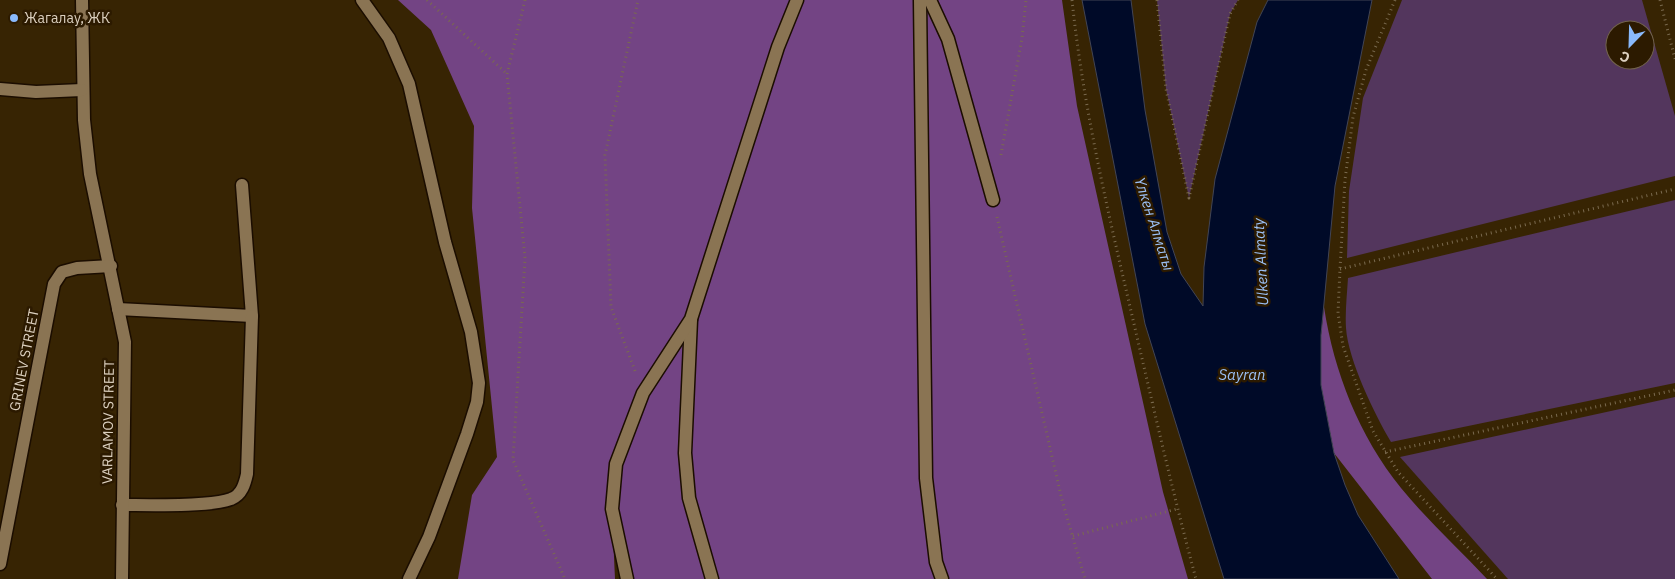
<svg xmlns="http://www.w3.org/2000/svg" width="1675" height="579" viewBox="0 0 1675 579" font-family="'IBM Plex Sans',sans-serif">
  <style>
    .green { fill: #53365d; fill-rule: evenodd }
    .forest { fill: #734484 }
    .water { fill: #000a28; stroke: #424555 }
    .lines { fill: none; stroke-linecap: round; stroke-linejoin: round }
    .lane-casing { stroke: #1b0d00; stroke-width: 15 }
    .street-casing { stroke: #1b0d00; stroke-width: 15 }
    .path { stroke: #7a6a4f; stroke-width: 3; stroke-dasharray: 1 4; stroke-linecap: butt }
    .lane { stroke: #8a7453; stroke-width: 12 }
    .street { stroke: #8a7453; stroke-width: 12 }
    .poi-dot { fill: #8abafc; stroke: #2c1a00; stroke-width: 2 }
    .labels { text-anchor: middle; stroke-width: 5; stroke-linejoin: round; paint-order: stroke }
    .poi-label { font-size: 14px; fill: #dcd0bf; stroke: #2c1a00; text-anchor: start }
    .street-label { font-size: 14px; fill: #dcd0bf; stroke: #2c1a00 }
    .water-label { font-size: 15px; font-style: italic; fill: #9bc0f5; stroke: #2c1a00 }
  </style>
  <rect width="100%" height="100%" fill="#372403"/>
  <!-- green -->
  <g class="green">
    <path d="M1157 0H1238L1230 14 1189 198 1166 89Z"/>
    <path d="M1402 0H1642L1675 116V176L1347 258 1349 191 1363 98ZM1615 30H1645V60H1615Z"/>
    <path d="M1675 200V383L1391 442C1375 415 1348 360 1346 328 1345 312 1347 294 1348 278Z"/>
    <path d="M1675 397V579H1508L1400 457Z"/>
  </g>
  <!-- forest -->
  <g class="forest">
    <path d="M398 0H1062L1077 106 1163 492 1188 579H629L612 513 615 579H458L472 495 497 457 472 208 474 126 431 30Z"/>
    <path d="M1324 307C1334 372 1359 436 1401 488 1427 520 1459 549 1487 579H1432L1334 453 1321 386V335Z"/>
  </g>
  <!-- water -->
  <path class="water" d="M1082 0H1131L1145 110 1167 232 1181 274 1203 306 1204 267 1215 179 1257 22 1268 0H1372L1335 186 1321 335V385L1334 453 1345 485 1358 515 1399 579H1224L1145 324Z"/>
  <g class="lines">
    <defs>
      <g id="lane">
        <path d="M362 0 389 38 409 84 445 242 471 332 479 383 477 402 467 434 429 537 409 579"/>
        <path d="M920 0 926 478 936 562 942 579"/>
        <path d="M930 0 948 39 993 200"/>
        <path d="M118 309 252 316 242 185"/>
        <path d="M691 320 685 453 689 498 712 579"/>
        <path d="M122 505C147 505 211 507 231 499 242 495 245 483 247 474L252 316"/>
        <path d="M627 579 612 509 616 464 643 393 691 319 778 47 797 0"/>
      </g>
      <g id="street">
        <path d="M82 0 84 120 90 174 125 342 122 579"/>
        <path d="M0 89 36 92 82 90"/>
        <path d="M0 564 54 284 62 272 77 268 111 266"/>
      </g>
    </defs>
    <!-- lane casing -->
    <use href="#lane" class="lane-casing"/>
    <!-- street casing -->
    <use href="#street" class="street-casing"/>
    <!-- path -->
    <g class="path">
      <path d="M427 0 507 74"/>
      <path d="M525 0 507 74 525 258 513 460 565 579"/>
      <path d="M1072 0C1083 105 1107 208 1131 311 1152 401 1172 490 1196 579"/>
      <path d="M1157 0 1166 89 1189 198 1230 14 1238 0"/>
      <path d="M1395 0 1366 70 1353 117 1345 180 1340 269 1338 313 1343 346 1373 431 1398 472 1497 579"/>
      <path d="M1660 0 1675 59"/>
      <path d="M1001 155 1022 38 1026 0"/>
      <path d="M997 217 1062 500 1085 579"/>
      <path d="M1340 269 1675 189"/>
      <path d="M635 371 611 307 605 155 638 0"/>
      <path d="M1385 452 1675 390"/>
      <path d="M1073 536 1177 509"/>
    </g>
    <!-- lane -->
    <use href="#lane" class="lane"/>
    <!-- street -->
    <use href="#street" class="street"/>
  </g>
  <!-- markers -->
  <circle class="poi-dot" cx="14" cy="18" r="5"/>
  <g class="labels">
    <!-- poi labels -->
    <g class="poi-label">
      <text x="24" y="23">Жагалау, ЖК</text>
    </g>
    <!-- street labels -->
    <g class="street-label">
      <text transform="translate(24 360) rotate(-79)" y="5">GRINEV STREET</text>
      <text transform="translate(108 422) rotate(-89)" y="5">VARLAMOV STREET</text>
    </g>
    <!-- water labels -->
    <g class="water-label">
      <text transform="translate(1154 224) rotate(72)" y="5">Үлкен Алматы</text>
      <text transform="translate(1261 262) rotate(-93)" y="5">Ulken Almaty</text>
      <text x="1242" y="380">Sayran</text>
    </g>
  </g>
  <!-- north arrow -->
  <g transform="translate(1630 45) rotate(203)"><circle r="24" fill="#2c1a00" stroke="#72634c"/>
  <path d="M0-4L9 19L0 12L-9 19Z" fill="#8abafc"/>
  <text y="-8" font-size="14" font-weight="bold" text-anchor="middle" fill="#dcd0bf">С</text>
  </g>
</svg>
